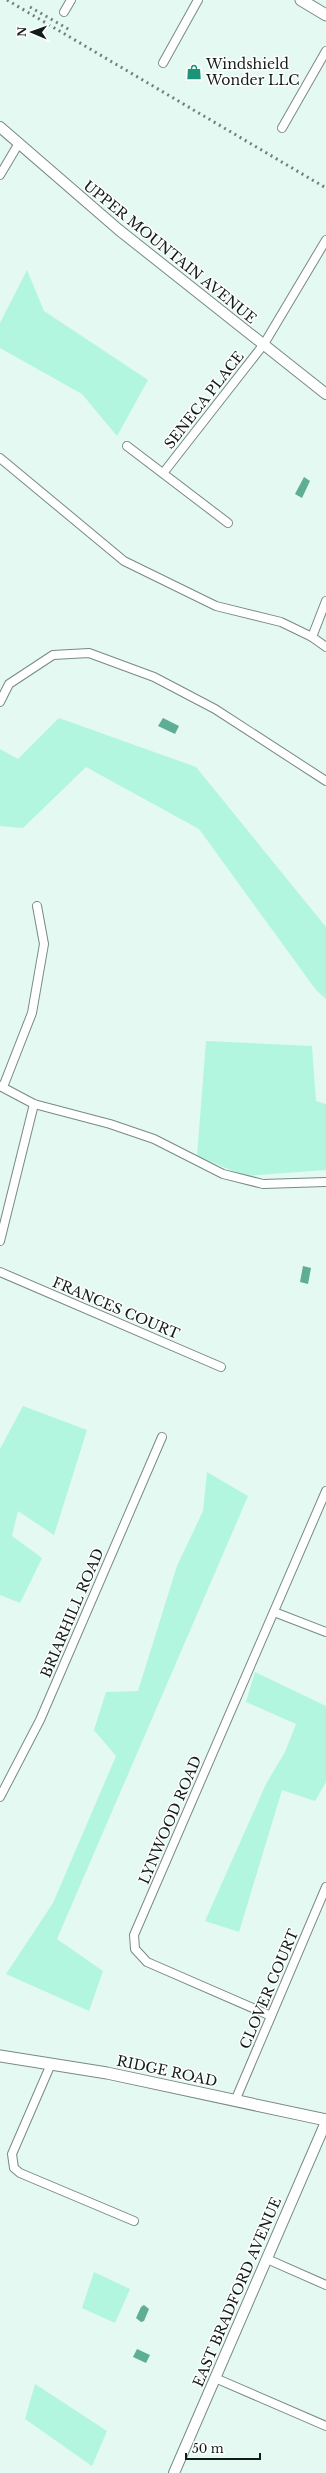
<svg xmlns="http://www.w3.org/2000/svg" width="326" height="2473" viewBox="0 0 326 2473" font-family="'Libre Baskerville',serif">
  <style>
    .green { fill: #b2f6e0 }
    .water { fill: #5ead95 }
    .lines { fill: none; stroke-linecap: round; stroke-linejoin: round }
    .minor-casing { stroke: #778a83; stroke-width: 10 }
    .tertiary-casing { stroke: #778a83; stroke-width: 12 }
    .secondary-casing { stroke: #778a83; stroke-width: 13 }
    .minor { stroke: #fff; stroke-width: 8 }
    .tertiary { stroke: #fff; stroke-width: 10 }
    .secondary { stroke: #fff; stroke-width: 11 }
    .rail { stroke: #72807a; stroke-width: 3; stroke-dasharray: 2 4; stroke-linecap: butt }
    .labels { text-anchor: middle; stroke-width: 3; stroke-linejoin: round; paint-order: stroke }
    .poi-label { font-size: 14px; fill: #141c19; stroke: #fff; text-anchor: start }
    .street-label { font-size: 14px; fill: #141c19; stroke: #fff }
  </style>
  <rect width="100%" height="100%" fill="#e4f9f1"/>
  <!-- green -->
  <g class="green">
    <path d="M27 270 44 311 148 380 117 436 82 394 0 348V323Z"/>
    <path d="M59 718 196 767 326 927V999L316 990 199 829 86 767 23 828 0 826V749L18 759Z"/>
    <path d="M206 1041 312 1046 316 1101 326 1104V1170L245 1176 197 1156Z"/>
    <path d="M23 1406 87 1430 54 1535 18 1511 12 1536 42 1558 20 1603 0 1595V1449Z"/>
    <path d="M207 1472 248 1496 57 1939 103 1971 89 2011 6 1974 53 1903 116 1756 94 1730 106 1692 138 1691 177 1566 203 1511Z"/>
    <path d="M255 1672 326 1706V1782L315 1801 282 1790 239 1932 205 1921 266 1784 285 1752 296 1724 246 1702Z"/>
    <path d="M94 2272 130 2289 115 2323 82 2308Z"/>
    <path d="M35 2384 107 2431 92 2466 25 2419Z"/>
  </g>
  <!-- water -->
  <g class="water">
    <path d="M304 477 310 481 302 498 295 494Z"/>
    <path d="M163 718 179 726 175 734 158 726Z"/>
    <path d="M303 1266 311 1268 308 1284 300 1282Z"/>
    <path d="M144 2305 149 2309 144 2321 141 2322 136 2318 141 2307Z"/>
    <path d="M137 2349 150 2355 146 2363 133 2357Z"/>
  </g>
  <g class="lines">
    <defs>
      <g id="minor">
        <path d="M64 12 71 0"/>
        <path d="M163 63 198 0"/>
        <path d="M282 128 326 51"/>
        <path d="M0 175 19 143"/>
        <path d="M127 446 228 523"/>
        <path d="M0 458 124 561 216 606 281 622 312 637 326 647"/>
        <path d="M164 472 264 344 326 240"/>
        <path d="M312 637 326 601"/>
        <path d="M0 702 9 684 53 655 89 653 154 677 215 709 326 781"/>
        <path d="M0 1086 34 1104 110 1124 154 1139 223 1174 263 1184 326 1182"/>
        <path d="M3 1087 32 1013 44 944 37 906"/>
        <path d="M0 1241 34 1104"/>
        <path d="M0 1272 221 1367"/>
        <path d="M274 1612 326 1632"/>
        <path d="M0 1797 40 1720 162 1437"/>
        <path d="M271 2016 147 1962 135 1949 134 1935 326 1491"/>
        <path d="M51 2064 12 2154 14 2168 20 2173 134 2221"/>
        <path d="M235 2101 326 1887"/>
        <path d="M267 2259 326 2285"/>
        <path d="M215 2378 326 2426"/>
      </g>
      <g id="tertiary">
        <path d="M0 127 119 230 326 394"/>
        <path d="M174 2473 326 2122"/>
      </g>
      <g id="secondary">
        <path d="M301 0 326 15"/>
        <path d="M0 2056 107 2073 326 2120"/>
      </g>
    </defs>
    <!-- minor casing -->
    <use href="#minor" class="minor-casing"/>
    <!-- tertiary casing -->
    <use href="#tertiary" class="tertiary-casing"/>
    <!-- secondary casing -->
    <use href="#secondary" class="secondary-casing"/>
    <!-- minor -->
    <use href="#minor" class="minor"/>
    <!-- tertiary -->
    <use href="#tertiary" class="tertiary"/>
    <!-- secondary -->
    <use href="#secondary" class="secondary"/>
    <!-- rail -->
    <g class="rail">
      <path d="M7 0 326 188"/>
      <path d="M30 7 70 30"/>
    </g>
  </g>
  <!-- icons -->
  <defs>
    <symbol id="shop-bare" viewBox="-9 -9 18 18"><path d="M-5-2.5h2.3a2.7 3.5 0 0 1 5.4 0H5L5.5 6h-11ZM-1.5-2.5h3a1.5 2.3 0 0 0-3 0Z" fill="#1c9276" stroke="#fff" stroke-width="2.5" paint-order="stroke"/></symbol>
  </defs>
  <g fill-rule="evenodd">
    <use href="#shop-bare" x="183" y="61" width="22" height="22"/>
  </g>
  <g class="labels">
    <!-- poi labels -->
    <g class="poi-label">
      <text x="206" y="69">Windshield<tspan x="206" dy="16">Wonder LLC</tspan></text>
    </g>
    <!-- street labels -->
    <g class="street-label">
      <text transform="translate(170 252) rotate(39)" y="5">UPPER MOUNTAIN AVENUE</text>
      <text transform="translate(204 400) rotate(-52)" y="5">SENECA PLACE</text>
      <text transform="translate(116 1308) rotate(23)" y="5">FRANCES COURT</text>
      <text transform="translate(72 1613) rotate(-67)" y="5">BRIARHILL ROAD</text>
      <text transform="translate(170 1820) rotate(-67)" y="5">LYNWOOD ROAD</text>
      <text transform="translate(269 1989) rotate(-67)" y="5">CLOVER COURT</text>
      <text transform="translate(167 2071) rotate(12)" y="5">RIDGE ROAD</text>
      <text transform="translate(237 2292) rotate(-67)" y="5">EAST BRADFORD AVENUE</text>
    </g>
  </g>
  <!-- north arrow -->
  <g transform="translate(32 32) rotate(272)" stroke="#ffffff" stroke-width="3" paint-order="stroke">
  <path d="M0-3L7 15L0 10L-7 15Z" fill="#141c19"/>
  <text y="-6" font-size="11" font-weight="bold" text-anchor="middle" fill="#141c19">N</text>
  </g>
  <!-- scale -->
  <path d="M186 2453v6h74v-6" fill="none" stroke="#141c19" stroke-width="2"/>
  <text x="192" y="2453" font-size="12" fill="#141c19" stroke="#ffffff" stroke-width="3" paint-order="stroke">50 m</text>
</svg>
